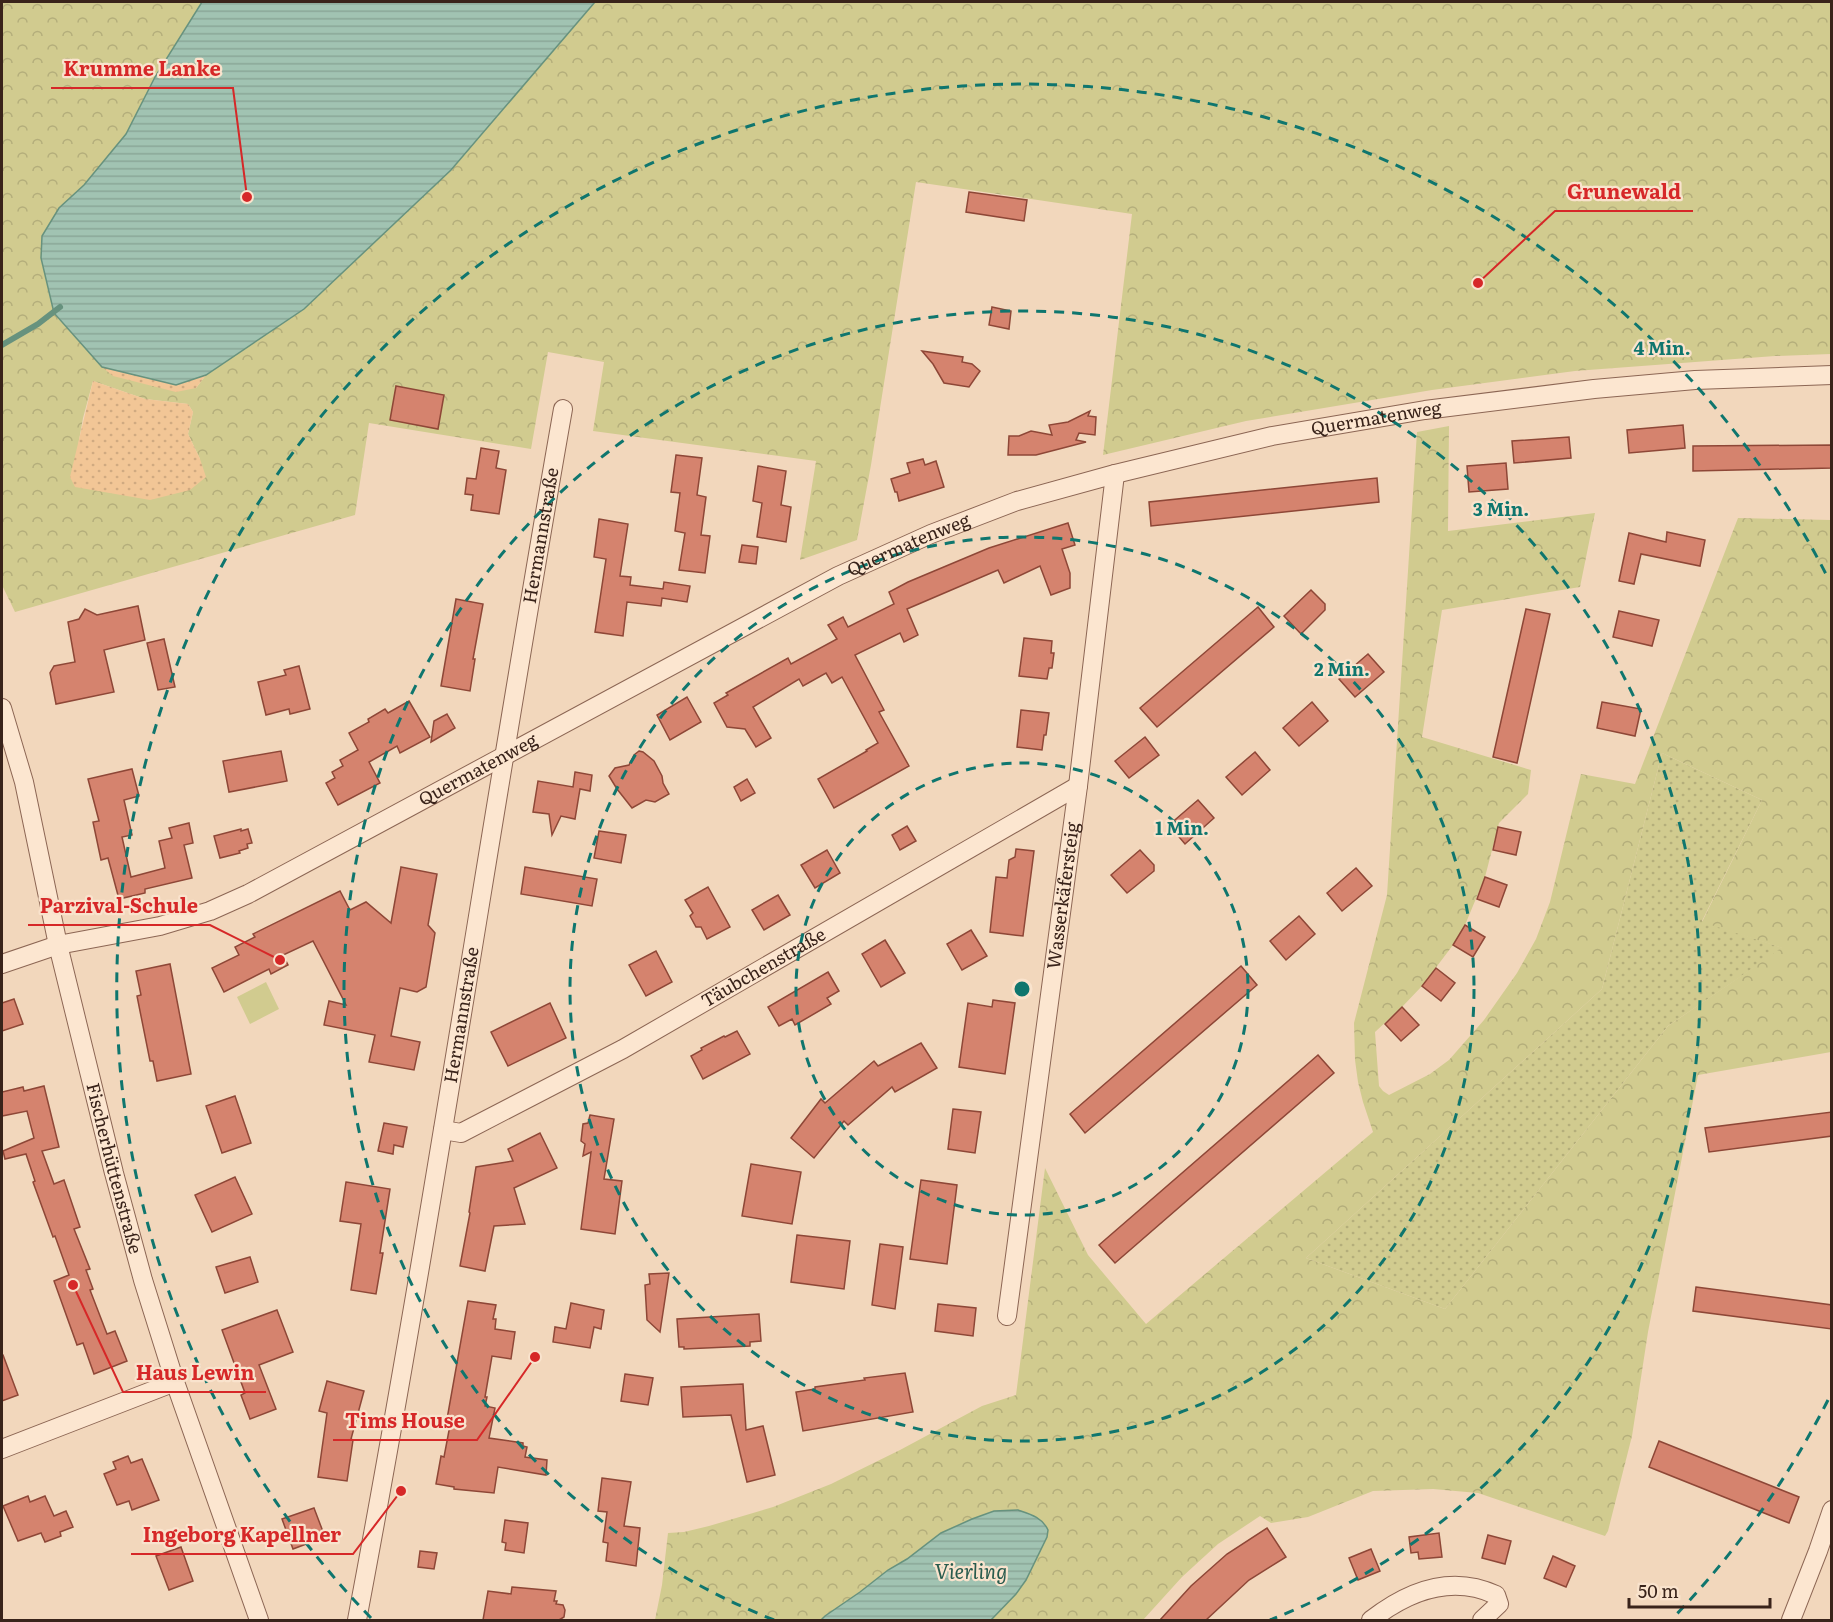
<svg xmlns="http://www.w3.org/2000/svg" width="1833" height="1622" viewBox="0 0 1833 1622" font-family="Literata,serif">
  <style>
    .grass { fill: url(#grass-dots) }
    .forest { fill: url(#forest-crowns); fill-rule: evenodd }
    .sand { fill: url(#sand-dots) }
    .garden { fill: #d1cb8f }
    .water { fill: url(#water-rules); stroke: #67927e; stroke-width: 1.5 }
    .lines { fill: none; stroke-linecap: round; stroke-linejoin: round }
    .stream { stroke: #67927e; stroke-width: 6 }
    .building { fill: #d5836e; stroke: #8e4737; stroke-width: 1.5 }
    .minor-casing { stroke: #8c6654; stroke-width: 20 }
    .minor { stroke: #fce6d0; stroke-width: 18 }
    .ring { fill: none; stroke: #0f766e; stroke-width: 3; stroke-dasharray: 10 8 }
    .labels { text-anchor: middle; stroke-width: 4.5; stroke-linejoin: round; paint-order: stroke }
    .street-label { font-size: 18px; fill: #39231a; stroke: #f9e3cd }
    .water-label { font-size: 20px; font-style: italic; fill: #285b4d; stroke: #f9e3cd }
    .centre { fill: #0f766e; stroke: #f9e3cd; stroke-width: 3 }
    .ring-label { font-size: 18px; text-anchor: middle; font-weight: bold; fill: #0f766e; stroke: #f9e3cd; stroke-width: 4.5; stroke-linejoin: round; paint-order: stroke }
    .leader { fill: none; stroke: #d62828; stroke-width: 2 }
    .callout-dot { fill: #d62828; stroke: #f9e3cd; stroke-width: 2 }
    .callout-label { font-size: 20px; text-anchor: middle; font-weight: bold; fill: #d62828; stroke: #f9e3cd; stroke-width: 4.5; stroke-linejoin: round; paint-order: stroke }
  </style>
  <defs>
    <pattern id="grass-dots" width="8" height="8" patternUnits="userSpaceOnUse" patternTransform="scale(1.5)"><rect width="8" height="8" fill="#d1cb8f"/><path d="M2 2h.1M6 6h.1" fill="none" stroke="#b4ae7b" stroke-width="1.8" stroke-linecap="round"/></pattern>
    <pattern id="forest-crowns" width="20" height="18" patternUnits="userSpaceOnUse" patternTransform="scale(1.5)"><rect width="20" height="18" fill="#d1cb8f"/><path d="M2 6a3 3 0 1 1 6 0M12 15a3 3 0 1 1 6 0" fill="none" stroke="#b4ae7b"/></pattern>
    <pattern id="sand-dots" width="8" height="8" patternUnits="userSpaceOnUse" patternTransform="scale(1.5)"><rect width="8" height="8" fill="#f2c696"/><path d="M2 2h.1M6 6h.1" fill="none" stroke="#d0aa81" stroke-width="1.8" stroke-linecap="round"/></pattern>
    <pattern id="water-rules" width="6" height="5" patternUnits="userSpaceOnUse" patternTransform="scale(1.5)"><rect width="6" height="5" fill="#a1c3b2"/><path d="M0 2.5h6" fill="none" stroke="#8ba798"/></pattern>
  </defs>
  <rect width="100%" height="100%" fill="#f2d7bc"/>
  <!-- grass -->
  <path class="grass" d="M1662 753 1762 800 1702 921 1783 948 1668 1026 1445 1309 1306 1258 1602 989Z"/>
  <!-- forest -->
  <g class="forest">
    <path d="M2 2H202L155 77 126 134 84 185 59 208 42 236 41 258 54 313 102 367 196 388 206 375 304 309 451 170 595 2H1831V354L1775 356 1575 371 1432 390 1246 421 1103 455 1132 214 916 182 871 465 857 540 800 560 816 461 593 431 604 362 548 352 531 449 369 423 355 515 15 612 2 585ZM93 381 145 399 188 404 193 412 188 434 200 459 78 446 83 418Z"/>
    <path d="M1449 426 1448 531 1595 513 1580 587 1442 610 1422 737 1531 770 1528 794 1499 823 1485 877 1465 925 1453 945 1422 986 1402 1007 1375 1032 1379 1086 1383 1091 1389 1095 1430 1074 1449 1060 1484 1020 1517 973 1536 939 1550 902 1581 774 1635 784 1738 518 1831 520V1052L1698 1075 1648 1332 1632 1436 1608 1531 1605 1536 1478 1493 1433 1489 1373 1491 1308 1517 1271 1523 1260 1516 1218 1544 1182 1577 1143 1620H991L1016 1594 1026 1580 1047 1537 1018 1510 994 1511 972 1519 941 1533 907 1559 888 1570 860 1592 825 1616 821 1620H655L662 1585 668 1533 684 1532 709 1526 773 1507 831 1484 900 1450 982 1406 1016 1395 1045 1168 1088 1255 1146 1324 1373 1132 1363 1102 1358 1082 1355 1060 1354 1023 1387 895 1417 432ZM1662 753 1762 800 1702 922 1782 948 1668 1026 1445 1309 1306 1258 1602 989Z"/>
  </g>
  <!-- sand -->
  <g class="sand">
    <path d="M102 367 176 385 206 375 196 388 176 392 113 376Z"/>
    <path d="M93 381 145 399 188 404 193 412 188 434 200 459 206 477 190 490 150 500 75 487 70 477Z"/>
  </g>
  <!-- garden -->
  <path class="garden" d="M266 982 279 1009 250 1024 237 997Z"/>
  <!-- water -->
  <g class="water">
    <path d="M202 2H595L451 170 304 309 206 375 176 385 102 367 54 313 41 258 42 236 59 208 84 185 126 134 155 77Z"/>
    <path d="M1018 1510C1030 1514 1042 1517 1048 1530L1047 1537 1026 1580 1016 1594 991 1620H821L825 1616 860 1592 888 1570 907 1559 941 1533 972 1519 994 1511Z"/>
  </g>
  <g class="lines">
    <!-- stream -->
    <path class="stream" d="M2 345 38 324 60 307"/>
  </g>
  <!-- building -->
  <g class="building">
    <path d="M969 192 1027 200 1024 221 966 212Z"/>
    <path d="M992 307 1011 311 1009 329 989 325Z"/>
    <path d="M922 351 963 357 962 362 972 364 980 371 969 387 944 383 933 364Z"/>
    <path d="M396 386 444 395 438 429 390 420Z"/>
    <path d="M1090 411 1088 416 1096 417 1095 435 1079 433 1076 440 1086 442 1036 455H1008L1009 436H1019L1031 431 1052 435 1049 425 1068 422Z"/>
    <path d="M1683 425 1685 448 1629 453 1627 430Z"/>
    <path d="M1569 437 1571 458 1514 463 1512 441Z"/>
    <path d="M1832 445V468L1693 471V446Z"/>
    <path d="M481 448 499 451 496 468 506 470 499 514 471 510 473 495 465 494 467 478 476 479Z"/>
    <path d="M676 455 702 458 697 495 706 497 701 535 710 536 705 573 679 570 685 533 675 531 680 493 671 492Z"/>
    <path d="M923 459 925 465 936 461 944 487 899 501 897 492H895L891 479 910 473 907 463Z"/>
    <path d="M1506 463 1508 489 1469 492 1467 466Z"/>
    <path d="M758 466 786 471 781 505 791 507 786 542 757 537 762 503 753 501Z"/>
    <path d="M1377 478 1379 502 1151 526 1149 502Z"/>
    <path d="M599 519 628 524 620 576 631 577 630 585 663 589 664 582 690 586 687 602 662 598 661 606 627 602 623 636 595 632 606 559 594 557Z"/>
    <path d="M1068 523 1075 545 1062 549 1070 573V588L1051 595 1040 566 1004 583 998 570 907 609 918 635 904 642 900 633 855 655 884 710 879 712 909 766 834 808 818 779 867 751 866 750 878 743 842 677 832 683 826 673 803 686 799 679 753 707 771 738 756 747 745 729 727 727 714 703 728 695 726 693 788 658 791 664 837 639 828 625 843 617 848 627 894 604 889 592 908 582 989 548Z"/>
    <path d="M1667 532 1705 540 1700 566 1641 554 1634 584 1619 581 1629 533 1666 542Z"/>
    <path d="M742 545 758 547 756 564 739 562Z"/>
    <path d="M1311 590 1325 604V610L1301 634 1284 616Z"/>
    <path d="M456 599 483 604 473 659H475L470 691 441 686Z"/>
    <path d="M138 606 145 640 104 650 114 692 56 704 50 673 54 666 75 662 68 622 79 619 85 609 97 615Z"/>
    <path d="M1258 607 1274 627 1157 727 1140 708Z"/>
    <path d="M1526 609 1550 614 1517 763 1493 757Z"/>
    <path d="M1619 611 1659 620 1652 646 1613 637Z"/>
    <path d="M1024 638 1052 641 1051 653H1054L1052 668H1049L1047 679 1019 676Z"/>
    <path d="M164 639 175 687 158 690 147 643Z"/>
    <path d="M1368 654 1384 672 1355 697 1339 679Z"/>
    <path d="M299 666 310 709 290 714 289 709 266 715 258 682 286 675 284 670Z"/>
    <path d="M687 697 701 722 670 740 657 715Z"/>
    <path d="M409 701 430 737 400 753 397 746 369 762 380 783 338 805 326 783 335 778 332 772 343 766 340 760 358 750 349 733 369 722 368 719 385 709 388 713Z"/>
    <path d="M1312 702 1328 721 1299 746 1283 728Z"/>
    <path d="M1602 702 1641 709 1635 736 1597 728Z"/>
    <path d="M1021 710 1049 713 1046 735H1044L1042 750 1017 747Z"/>
    <path d="M447 714 455 728 431 742 434 721Z"/>
    <path d="M1145 737 1159 755 1129 778 1115 761Z"/>
    <path d="M281 751 287 781 229 792 223 761Z"/>
    <path d="M639 751 643 752 654 761 662 776 663 783 669 794 655 802 646 800 632 808 617 789 609 776 615 768 629 765 634 755Z"/>
    <path d="M1255 752 1270 770 1242 795 1226 777Z"/>
    <path d="M132 769 139 796 124 800 132 835 122 837 131 877 165 868 159 841 172 838 169 828 189 823 193 843 184 845 192 878 145 889V893L119 899 108 858 101 860 93 822 99 821 88 779Z"/>
    <path d="M575 772 592 775 590 791 580 789 575 819 561 816 552 835 549 814 533 812 538 781 573 787Z"/>
    <path d="M747 779 755 793 741 801 734 787Z"/>
    <path d="M1198 800 1214 818 1185 844 1169 825Z"/>
    <path d="M907 826 916 841 900 850 892 835Z"/>
    <path d="M1498 827 1521 832 1516 855 1493 850Z"/>
    <path d="M241 829V831L248 829 252 843 247 844 248 848 239 851 240 853 220 858 214 836Z"/>
    <path d="M599 831 626 835 621 863 594 858Z"/>
    <path d="M1016 849 1034 851 1023 936 990 932 996 877 1007 878 1009 860 1015 857Z"/>
    <path d="M827 850 840 873 815 888 801 865Z"/>
    <path d="M1140 850 1154 865V871L1127 893 1111 875Z"/>
    <path d="M401 867 437 874 428 925 435 933 426 987 417 992 400 988 391 1036 420 1042 414 1070 369 1062 375 1035 324 1025 329 1001 346 1005 313 941 283 955 288 965 271 974 269 969 224 992 212 968 239 955 235 947 255 937 253 934 340 891 350 910 366 902 391 923Z"/>
    <path d="M525 867 597 879 592 906 521 894Z"/>
    <path d="M1356 868 1372 886 1342 911 1327 893Z"/>
    <path d="M1485 877 1507 885 1499 907 1477 899Z"/>
    <path d="M708 887 730 927 707 939 701 927H696L690 916 693 913 685 900Z"/>
    <path d="M778 895 790 915 764 930 752 910Z"/>
    <path d="M1299 916 1315 934 1286 960 1270 941Z"/>
    <path d="M1465 925 1485 937 1473 957 1453 945Z"/>
    <path d="M971 930 987 956 962 970 947 944Z"/>
    <path d="M885 940 905 973 881 987 862 954Z"/>
    <path d="M656 951 672 982 646 996 629 965Z"/>
    <path d="M170 964 191 1074 157 1081 153 1061H150L137 996 141 995 136 971Z"/>
    <path d="M1241 966 1257 985 1085 1133 1070 1114Z"/>
    <path d="M1436 968 1455 983 1441 1001 1422 986Z"/>
    <path d="M828 972 839 991 827 998 831 1004 795 1025 792 1019 779 1026 768 1007Z"/>
    <path d="M14 999 23 1024 2 1031V1003Z"/>
    <path d="M993 1000 1015 1003 1005 1074 959 1067 968 1003 992 1007Z"/>
    <path d="M550 1003 566 1038 508 1066 491 1032Z"/>
    <path d="M1402 1007 1419 1025 1401 1041 1385 1024Z"/>
    <path d="M737 1031 750 1054 703 1079 691 1056 702 1050 701 1048 724 1036 725 1037Z"/>
    <path d="M921 1043 937 1068 895 1092 892 1087 848 1125 844 1121 814 1158 791 1138 821 1099 825 1103 874 1061 878 1066Z"/>
    <path d="M1318 1055 1334 1073 1115 1263 1099 1245Z"/>
    <path d="M44 1086 59 1147 42 1151 54 1184 64 1180 80 1227 74 1229 90 1269 86 1270 93 1289 90 1290 107 1334 115 1331 127 1361 94 1374 83 1343 77 1345 54 1281 69 1275 55 1236 53 1237 33 1182 35 1181 26 1154 5 1159 3 1151 34 1138 27 1111 2 1116V1092L23 1087 24 1091Z"/>
    <path d="M235 1096 251 1143 222 1153 206 1106Z"/>
    <path d="M953 1109 981 1112 975 1153 948 1149Z"/>
    <path d="M1832 1112V1136L1709 1152 1705 1128Z"/>
    <path d="M590 1115 614 1119 604 1179 622 1181 615 1234 581 1229 591 1152 583 1156 585 1144 581 1141 583 1124 588 1123Z"/>
    <path d="M384 1123 407 1127 403 1147 394 1145 393 1154 378 1151Z"/>
    <path d="M540 1133 557 1168 514 1188 525 1224 494 1226 485 1271 460 1266 470 1213 469 1212 476 1167 513 1161 508 1149Z"/>
    <path d="M751 1164 801 1172 792 1224 742 1216Z"/>
    <path d="M235 1177 252 1214 212 1232 195 1195Z"/>
    <path d="M921 1180 957 1185 947 1264 910 1259Z"/>
    <path d="M346 1182 390 1189 380 1253H383L376 1294 351 1290 361 1224 340 1221Z"/>
    <path d="M797 1235 850 1241 844 1289 791 1282Z"/>
    <path d="M880 1244 903 1247 895 1309 872 1305Z"/>
    <path d="M250 1257 258 1282 225 1293 216 1267Z"/>
    <path d="M669 1273 660 1332 647 1320 645 1285 650 1284 649 1274Z"/>
    <path d="M1696 1287 1832 1305V1329L1693 1311Z"/>
    <path d="M468 1301 496 1305 493 1319H496L495 1329 515 1332 511 1359 492 1356 485 1397H487L485 1406 495 1408 489 1438 523 1443V1446L527 1447 525 1457 547 1460 546 1475 498 1467 494 1493 454 1489V1487L436 1484 441 1456 444 1457 451 1420 447 1419Z"/>
    <path d="M571 1303 604 1310 601 1329 594 1327 590 1348 553 1342 555 1327 566 1329Z"/>
    <path d="M938 1304 976 1308 973 1336 935 1331Z"/>
    <path d="M277 1310 293 1352 259 1365 276 1409 250 1419 241 1395 245 1393 222 1330Z"/>
    <path d="M759 1314 761 1341 750 1342V1346L684 1349V1347H679L677 1319Z"/>
    <path d="M2 1355H3L18 1395 2 1401Z"/>
    <path d="M905 1373 913 1412 803 1431 796 1392 815 1389V1387L865 1380 864 1378Z"/>
    <path d="M625 1374 653 1378 648 1405 621 1401Z"/>
    <path d="M327 1381 364 1391 351 1439 353 1440 347 1481 318 1477 327 1413 319 1411Z"/>
    <path d="M743 1384 746 1430 763 1426 775 1475 747 1482 731 1415 683 1417 681 1387Z"/>
    <path d="M1659 1441 1799 1497 1789 1523 1649 1467Z"/>
    <path d="M128 1456 131 1463 142 1459 159 1500 132 1510 129 1501 117 1505 104 1474 116 1469 113 1462Z"/>
    <path d="M602 1478 631 1482 624 1526 640 1528 636 1566 606 1561 608 1543 603 1542 607 1512 598 1511Z"/>
    <path d="M28 1496 30 1502 45 1496 54 1516 66 1511 73 1527 60 1532 61 1536 45 1542 41 1533 18 1541 3 1506Z"/>
    <path d="M314 1508 325 1537 293 1549 282 1519Z"/>
    <path d="M505 1520 528 1523 524 1553 505 1550 506 1543 502 1542Z"/>
    <path d="M1267 1528 1286 1557 1249 1580 1206 1620H1160L1191 1586 1227 1554Z"/>
    <path d="M1439 1533 1442 1557 1419 1559 1418 1552 1411 1553 1409 1537Z"/>
    <path d="M1488 1535 1511 1541 1505 1564 1482 1558Z"/>
    <path d="M181 1547 193 1581 169 1590 156 1556Z"/>
    <path d="M1371 1549 1380 1571 1358 1580 1349 1558Z"/>
    <path d="M420 1551 437 1553 434 1569 418 1567Z"/>
    <path d="M1553 1556 1575 1566 1566 1587 1544 1578Z"/>
    <path d="M512 1587 556 1591 554 1601H557L556 1604 563 1605 565 1610 564 1617 559 1620H483L488 1591 511 1594Z"/>
  </g>
  <g class="lines">
    <defs>
      <g id="minor">
        <path id="s1" d="M2 708 24 782 58 945 114 1173 143 1280 175 1382 259 1620"/>
        <path id="s2" d="M2 964 58 945 160 926 210 911 248 894 838 576 931 534 1017 501 1115 474 1272 436 1425 410 1594 389 1695 380 1832 375"/>
        <path id="s3" d="M443 1130 461 1133 623 1049 1078 786"/>
        <path id="s4" d="M1007 1316 1078 786 1115 474"/>
        <path d="M2 1449 175 1382"/>
        <path id="s5" d="M357 1620C433 1218 492 812 563 409"/>
        <path d="M1371 1620C1407 1592 1451 1574 1496 1595L1499 1604 1482 1620"/>
        <path d="M1791 1620 1818 1551 1832 1510"/>
      </g>
    </defs>
    <!-- minor casing -->
    <use href="#minor" class="minor-casing"/>
    <!-- minor -->
    <use href="#minor" class="minor"/>
  </g>
  <!-- distance rings -->
  <g class="ring">
    <circle cx="1022" cy="989" r="226"/>
    <circle cx="1022" cy="989" r="452"/>
    <path d="M774 1620A678 678 0 1 1 1270 1620"/>
    <path d="M1828 1400A905 905 0 0 1 1673 1618M371 1618A905 905 0 1 1 1828 578"/>
  </g>
  <g class="labels">
    <!-- street labels -->
    <g class="street-label">
      <text dy="6" stroke="none"><textPath href="#s2" startOffset="1490">Quermatenweg</textPath></text>
      <text dy="6" stroke="none"><textPath href="#s5" startOffset="1100">Hermannstraße</textPath></text>
      <text dy="6" stroke="none"><textPath href="#s2" startOffset="1004">Quermatenweg</textPath></text>
      <text dy="6" stroke="none"><textPath href="#s2" startOffset="518">Quermatenweg</textPath></text>
      <text dy="6" stroke="none"><textPath href="#s4" startOffset="424">Wasserkäfersteig</textPath></text>
      <text dy="6" stroke="none"><textPath href="#s3" startOffset="363">Täubchenstraße</textPath></text>
      <text dy="6" stroke="none"><textPath href="#s5" startOffset="614">Hermannstraße</textPath></text>
      <text dy="6" stroke="none"><textPath href="#s1" startOffset="474">Fischerhüttenstraße</textPath></text>
    </g>
    <!-- water labels -->
    <g class="water-label">
      <text x="971" y="1579">Vierling</text>
    </g>
  </g>
  <circle cx="1022" cy="989" r="9" class="centre"/>
  <g class="ring-label">
    <text x="1662" y="355">4 Min.</text>
    <text x="1501" y="516">3 Min.</text>
    <text x="1342" y="676">2 Min.</text>
    <text x="1182" y="835">1 Min.</text>
  </g>
  <!-- callouts -->
  <path class="leader" d="M247 197L233 88H51M1478 283L1555 211H1693M280 960L210 925H28M73 1285L123 1392H266M535 1357L477 1440H333M401 1491L353 1554H131"/>
  <g class="callout-dot">
    <circle cx="247" cy="197" r="6"/>
    <circle cx="1478" cy="283" r="6"/>
    <circle cx="280" cy="960" r="6"/>
    <circle cx="73" cy="1285" r="6"/>
    <circle cx="535" cy="1357" r="6"/>
    <circle cx="401" cy="1491" r="6"/>
  </g>
  <g class="callout-label">
    <text x="142" y="76">Krumme Lanke</text>
    <text x="1624" y="199">Grunewald</text>
    <text x="119" y="913">Parzival-Schule</text>
    <text x="195" y="1380">Haus Lewin</text>
    <text x="405" y="1428">Tims House</text>
    <text x="242" y="1542">Ingeborg Kapellner</text>
  </g>
  <!-- border -->
  <rect width="1833" height="1622" fill="none" stroke="#39231a" stroke-width="6"/>
  <!-- scale -->
  <path d="M1629 1598v9h141v-9" fill="none" stroke="#39231a" stroke-width="3"/>
  <text x="1638" y="1598" font-size="18" fill="#39231a" stroke="#f9e3cd" stroke-width="4.5" paint-order="stroke">50 m</text>
</svg>
